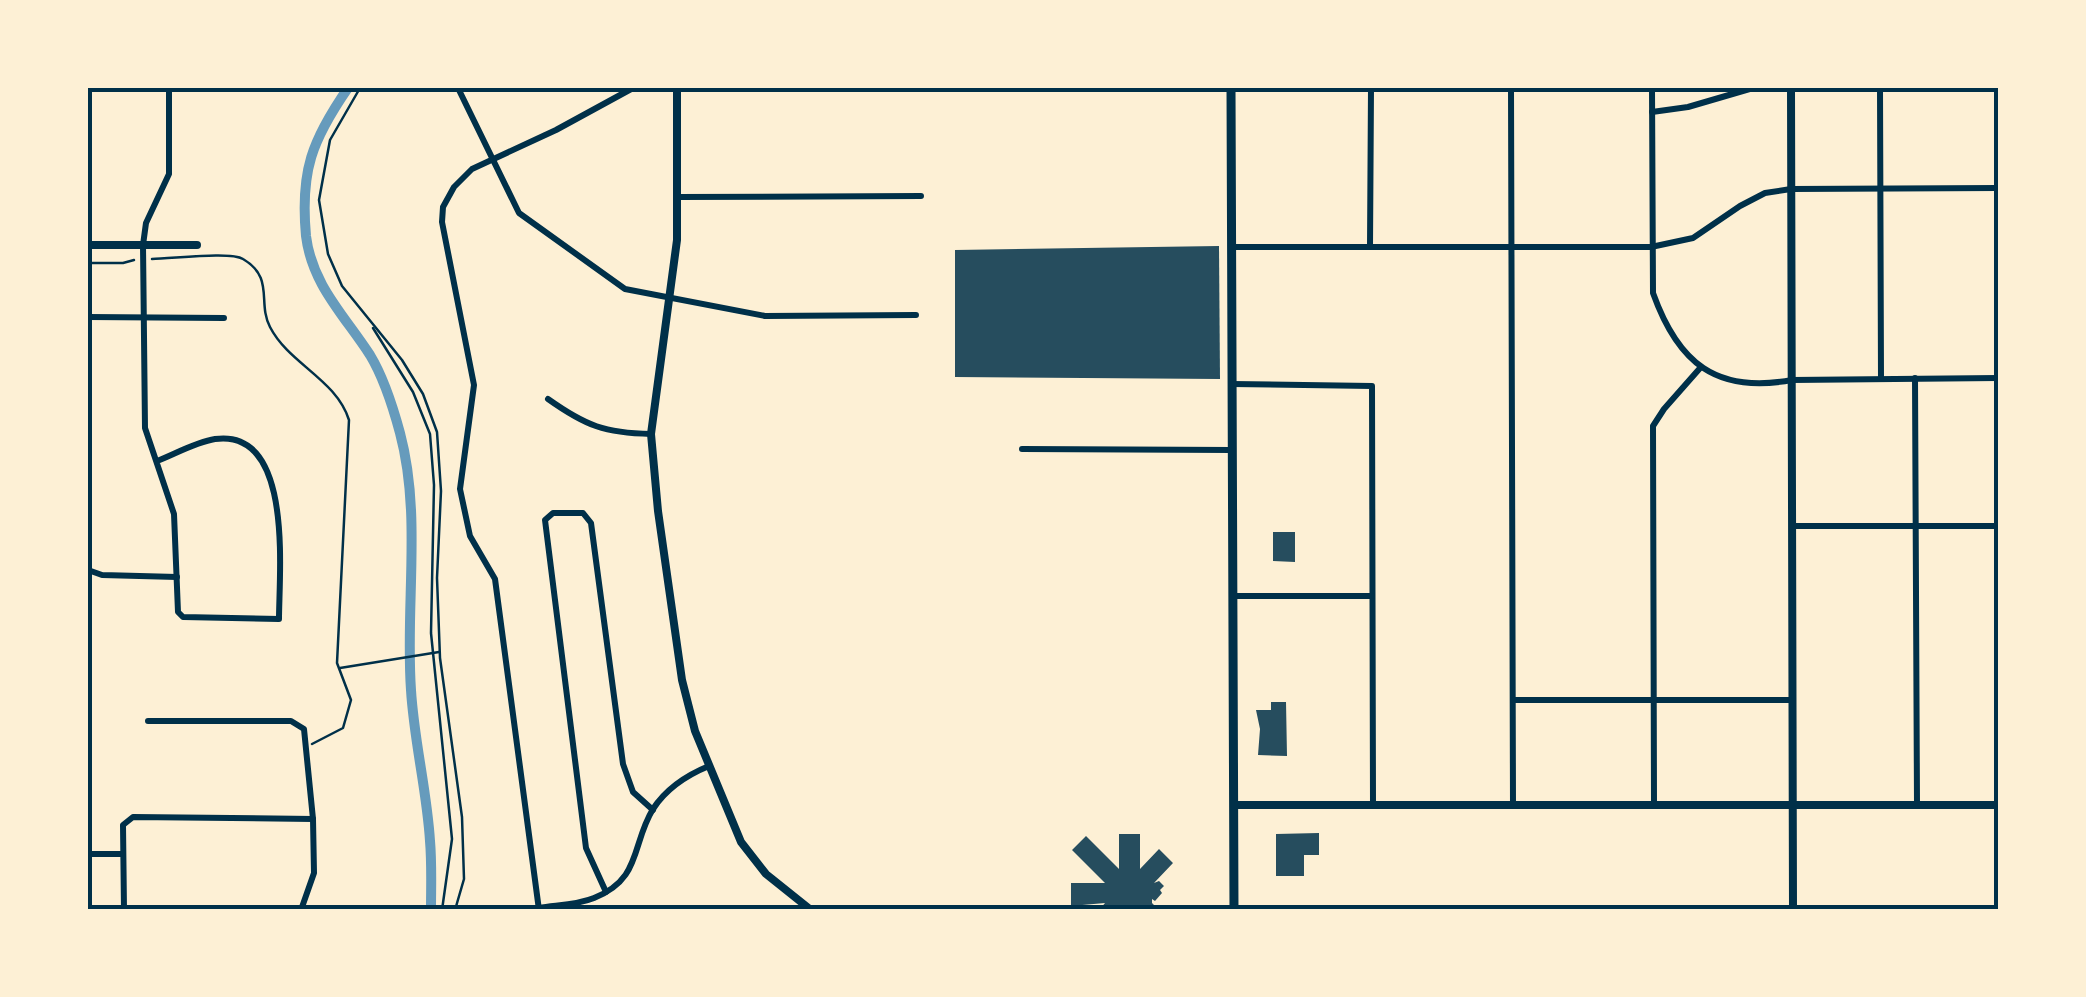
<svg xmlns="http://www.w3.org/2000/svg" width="2086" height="997" viewBox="0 0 2086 997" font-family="Lato,sans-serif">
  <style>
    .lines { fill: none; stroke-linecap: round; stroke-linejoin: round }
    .canal { stroke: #669bbc; stroke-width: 10 }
    .building { fill: #264d5e }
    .path { stroke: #003049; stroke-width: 2.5 }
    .minor { stroke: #003049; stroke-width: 6 }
    .tertiary { stroke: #003049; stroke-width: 8 }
    .secondary { stroke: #003049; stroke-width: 9 }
    .neatline { fill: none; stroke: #003049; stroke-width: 4 }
  </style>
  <rect width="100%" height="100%" fill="#fdf0d5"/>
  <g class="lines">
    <!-- canal -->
    <path class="canal" d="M348 88C312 140 300 171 306 236 312 285 345 316 370 355 384 378 393 407 400 433 422 515 405 606 411 690 414 741 427 791 430 841 432 864 431 887 431 910"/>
  </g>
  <!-- building -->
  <g class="building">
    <path d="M1219 246 1220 379 955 377V250Z"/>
    <path d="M1273 532H1295V562L1273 561Z"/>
    <path d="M1271 702H1286L1287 756 1258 755 1260 729 1256 710H1271Z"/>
    <path d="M1319 833V855H1304V876H1276V834Z"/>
    <path d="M1119 834H1140V869L1159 849 1173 863 1154 883 1159 881 1164 886 1160 890 1162 893 1155 901 1152 899V903L1159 910H1099L1105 903 1071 906V883H1105L1072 850 1086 836 1119 869Z"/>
  </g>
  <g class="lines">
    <!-- path -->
    <g class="path">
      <path d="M360 88 330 140 319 200 328 254 342 286 402 360 423 394 437 432 441 491 437 578 440 658 462 817 464 879 455 910"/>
      <path d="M152 259C171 259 231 251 243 259 275 278 257 302 270 327 289 364 336 379 349 420L337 663 351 700 343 728 312 744"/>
      <path d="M88 263H123L134 260"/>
      <path d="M373 328 413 392 430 434 434 485 431 633 452 839 442 910"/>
      <path d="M340 668 439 652"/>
    </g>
    <!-- minor -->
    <g class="minor">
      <path d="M458 88 519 213 625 289 765 316 916 315"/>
      <path d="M1511 88 1513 805"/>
      <path d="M1652 88 1653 293C1678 363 1716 394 1792 380L1998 378"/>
      <path d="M1880 88 1881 378"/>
      <path d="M1652 112 1688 107 1753 88"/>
      <path d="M678 197 921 196"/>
      <path d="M1370 246 1371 88"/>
      <path d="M1231 247H1651L1693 238 1740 206 1765 193 1791 189 1998 188"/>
      <path d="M88 317 224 318"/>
      <path d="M1915 378 1917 805"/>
      <path d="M1232 384 1372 386 1373 804"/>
      <path d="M548 399C586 426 605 433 651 434"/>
      <path d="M1022 449 1232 450"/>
      <path d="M157 461C175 454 196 442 215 439 294 428 279 572 279 619L183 617 178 612 174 514 145 428 143 245 146 223 169 174V88"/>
      <path d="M1793 526H1998"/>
      <path d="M88 570 102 575 177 577"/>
      <path d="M1233 596H1372"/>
      <path d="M1513 700H1793"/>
      <path d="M148 721H291L304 729 313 819 314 873 301 910"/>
      <path d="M1654 804 1653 426 1664 409 1701 367"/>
      <path d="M88 854H122"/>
      <path d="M606 892 586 848 545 520 553 513H583L591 523 623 764 633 792 653 810"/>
      <path d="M539 908C557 905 577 905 594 898 642 879 631 845 653 809 666 789 687 775 709 766"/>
      <path d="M124 910 123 825 133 817 313 819"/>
      <path d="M539 910 495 579 470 536 460 489 474 385 442 222 443 207 454 187 472 169 556 130 633 88"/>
    </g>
    <!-- tertiary -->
    <g class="tertiary">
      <path d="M677 88V240L651 434 658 511 682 680 695 731 741 842 766 874 811 910"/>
      <path d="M1791 88 1793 910"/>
      <path d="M88 245H197"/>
      <path d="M1234 805H1998"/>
    </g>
    <!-- secondary -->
    <path class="secondary" d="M1231 88 1234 910"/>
  </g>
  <!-- border -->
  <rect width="2086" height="997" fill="none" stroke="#fdf0d5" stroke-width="180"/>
  <rect x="90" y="90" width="1906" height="817" class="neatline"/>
</svg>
